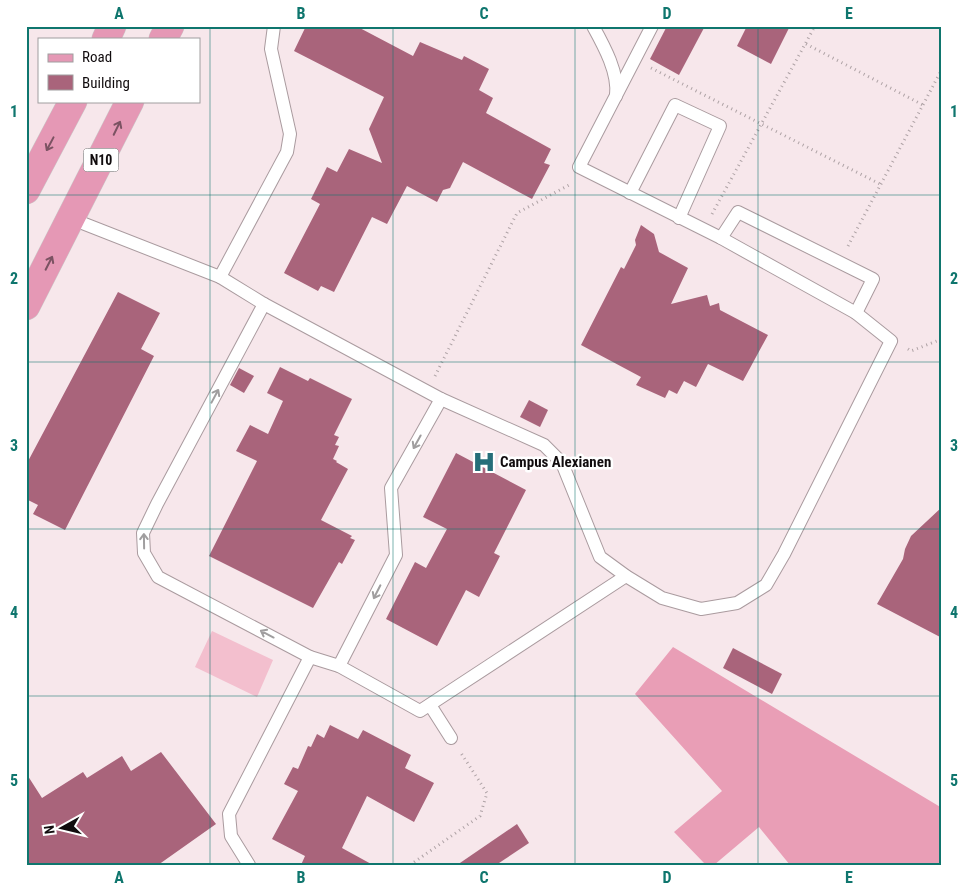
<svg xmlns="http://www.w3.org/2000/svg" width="968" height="891" viewBox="0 0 968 891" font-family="'Roboto Condensed',sans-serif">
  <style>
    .green { fill: #f3bfce }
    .forest { fill: #e99eb6 }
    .building { fill: #a9647b }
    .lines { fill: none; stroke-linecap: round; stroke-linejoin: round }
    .lane-casing { stroke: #aa9b9f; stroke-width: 14 }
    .primary-casing { stroke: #cbcaca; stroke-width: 29 }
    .path { stroke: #aea2a5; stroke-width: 3; stroke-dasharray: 1 4; stroke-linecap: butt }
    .lane { stroke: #fff; stroke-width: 12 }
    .primary { stroke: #e598b5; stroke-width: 28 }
    .oneway { stroke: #7b5262 }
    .oneway2 { stroke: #a09e9f }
    .grid { fill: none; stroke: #0f766e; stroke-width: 1; stroke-opacity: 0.55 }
    .labels { text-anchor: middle; stroke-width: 5; stroke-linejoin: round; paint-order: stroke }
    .shield { fill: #fff; stroke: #585556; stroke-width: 1 }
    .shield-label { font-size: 14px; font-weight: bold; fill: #110c0e }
    .poi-label { font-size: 15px; font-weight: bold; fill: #110c0e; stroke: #fff; text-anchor: start }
    .neatline { fill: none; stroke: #0f766e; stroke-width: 2 }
    .grid-label { font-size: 16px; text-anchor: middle; font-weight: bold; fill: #0f766e }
  </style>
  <rect width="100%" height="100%" fill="#f7e7eb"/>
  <!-- green -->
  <path class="green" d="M212 631 273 660 257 697 195 667Z"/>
  <!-- forest -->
  <path class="forest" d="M673 647 942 808V865H790L759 827 714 865H706L674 832 722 791 635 694Z"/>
  <!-- building -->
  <g class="building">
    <path d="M306 26H356L413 56 420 42 462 60 464 56 489 69 479 90 493 98 486 113 551 149 544 163 550 165 532 199 463 162 450 188 443 190 437 202 407 186 387 224 372 217 334 292 321 286 318 291 284 273 320 204 311 199 327 167 337 172 349 149 382 163 369 129 384 97 294 51Z"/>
    <path d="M667 26H705L679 75 650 59Z"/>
    <path d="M747 26H790L771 64 737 46Z"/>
    <path d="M641 225 654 234 659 252 688 268 671 304 707 295 710 306 719 303 720 310 768 335 743 381 708 364 696 387 684 381 677 394 669 390 665 398 636 385 641 377 581 345 621 267 624 269 636 245 635 240Z"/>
    <path d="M118 292 160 313 141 349 154 356 65 530 33 514 38 505 26 499V465Z"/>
    <path d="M280 367 308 381 310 378 352 399 334 435 339 437 335 445 339 446 333 459 337 461 336 462 348 469 321 520 352 536 350 538 355 540 342 564 339 562 313 608 209 556 257 461 236 451 250 425 268 434 283 401 267 393Z"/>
    <path d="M239 368 254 376 244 393 230 385Z"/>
    <path d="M529 400 548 410 540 427 520 417Z"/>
    <path d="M456 453 526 490 494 553 500 556 479 597 466 590 437 646 386 619 415 562 426 568 447 529 423 517Z"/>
    <path d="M942 507V638L877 604 903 559 905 549 911 536Z"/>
    <path d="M733 648 782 674 772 694 723 668Z"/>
    <path d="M330 725 358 739 363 730 411 755 405 768 434 783 414 822 367 796 342 848 373 865H301L305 856 272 839 298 791 284 784 293 767 298 769 308 746 311 747 317 734 324 738Z"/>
    <path d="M161 752 216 824 158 865H26V773L42 798 83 772 87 778 122 756 131 771Z"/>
    <path d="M517 824 529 843 496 865H457Z"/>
  </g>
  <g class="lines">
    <defs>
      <g id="lane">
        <path d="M593 26C604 46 619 73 616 96"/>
        <path d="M630 193 675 105 720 126 679 218"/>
        <path d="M72 219 220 277 264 304 441 399 544 445 562 463 600 557 626 576 662 598 701 609 737 603 766 585 784 554 891 341 856 313 721 238 579 167 652 26"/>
        <path d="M721 238 738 212 873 279 856 313"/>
        <path d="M220 277 287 152 290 134 271 49 274 26"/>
        <path d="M264 304 157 504 143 533 144 553 158 577 310 657 339 666 420 711 626 576"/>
        <path d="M339 666 396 555 391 488 441 399"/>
        <path d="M430 705 451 738"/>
        <path d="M249 865 231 836 229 814 310 657"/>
      </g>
      <g id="primary">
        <path d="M106 39 112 26"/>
        <path d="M163 39 170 26"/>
        <path d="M26 190 73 101"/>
        <path d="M26 306 130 101"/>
      </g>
    </defs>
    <!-- lane casing -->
    <use href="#lane" class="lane-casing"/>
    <!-- primary casing -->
    <use href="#primary" class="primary-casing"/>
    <!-- path -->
    <g class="path">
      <path d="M806 44 923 105"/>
      <path d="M651 68 880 184"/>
      <path d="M712 214 815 26"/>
      <path d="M848 246 942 69"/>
      <path d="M908 349 911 351 942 339"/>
      <path d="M435 376 517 213 571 184"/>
      <path d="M410 865 480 816 487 793 461 753"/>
    </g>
    <!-- lane -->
    <use href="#lane" class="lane"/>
    <!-- primary -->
    <use href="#primary" class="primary"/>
  </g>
  <!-- one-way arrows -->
  <defs><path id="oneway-shaft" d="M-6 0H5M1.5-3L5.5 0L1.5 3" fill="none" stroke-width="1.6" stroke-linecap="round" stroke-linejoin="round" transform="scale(1.25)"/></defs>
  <g class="oneway">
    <use href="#oneway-shaft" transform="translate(117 128) rotate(-64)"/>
    <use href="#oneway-shaft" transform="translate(50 144) rotate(118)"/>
    <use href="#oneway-shaft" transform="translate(49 263) rotate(-63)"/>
  </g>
  <g class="oneway2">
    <use href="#oneway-shaft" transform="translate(215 396) rotate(-62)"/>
    <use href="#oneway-shaft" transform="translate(417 442) rotate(119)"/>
    <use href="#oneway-shaft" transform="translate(144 541) rotate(-91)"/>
    <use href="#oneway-shaft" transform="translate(377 592) rotate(117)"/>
    <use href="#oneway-shaft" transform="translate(267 634) rotate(-152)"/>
  </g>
  <!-- grid -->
  <path class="grid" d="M210 26V865M393 26V865M575 26V865M758 26V865M26 195H942M26 362H942M26 529H942M26 696H942"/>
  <!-- icons -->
  <defs>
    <symbol id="hospital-bare" viewBox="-9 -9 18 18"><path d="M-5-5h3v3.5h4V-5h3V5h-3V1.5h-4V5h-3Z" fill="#266e79" stroke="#fff" stroke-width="2.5" paint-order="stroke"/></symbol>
  </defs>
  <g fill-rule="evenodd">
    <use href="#hospital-bare" x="468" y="446" width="32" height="32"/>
  </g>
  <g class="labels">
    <!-- shield labels -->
    <rect class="shield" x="83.5" y="148.5" width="35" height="23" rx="4"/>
    <g class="shield-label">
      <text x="101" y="165">N10</text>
    </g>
    <!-- poi labels -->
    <g class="poi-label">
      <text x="500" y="467">Campus Alexianen</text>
    </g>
  </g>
  <!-- border -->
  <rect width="968" height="891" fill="none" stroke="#ffffff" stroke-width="55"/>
  <!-- legend -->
  <rect x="38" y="38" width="162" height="65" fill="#ffffff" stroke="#a09e9f"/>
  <rect x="48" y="54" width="25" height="8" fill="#e598b5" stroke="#a09e9f"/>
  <text x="82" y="62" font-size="15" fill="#110c0e">Road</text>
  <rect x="48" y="75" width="25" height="15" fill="#a9647b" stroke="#a09e9f"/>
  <text x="82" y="88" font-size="15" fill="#110c0e">Building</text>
  <!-- north arrow -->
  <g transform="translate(62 828) rotate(262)" stroke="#ffffff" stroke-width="4" paint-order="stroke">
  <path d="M0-4L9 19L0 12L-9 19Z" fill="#110c0e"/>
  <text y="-8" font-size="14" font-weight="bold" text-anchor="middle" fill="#110c0e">N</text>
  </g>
  <rect x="28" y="28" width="912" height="836" class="neatline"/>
  <g class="grid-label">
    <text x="119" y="19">A</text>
    <text x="301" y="19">B</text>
    <text x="484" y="19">C</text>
    <text x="667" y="19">D</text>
    <text x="849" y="19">E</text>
    <text x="14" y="117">1</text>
    <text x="954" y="117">1</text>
    <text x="14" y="284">2</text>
    <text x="954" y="284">2</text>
    <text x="14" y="451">3</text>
    <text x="954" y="451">3</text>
    <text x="14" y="618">4</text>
    <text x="954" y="618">4</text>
    <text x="14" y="786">5</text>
    <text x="954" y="786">5</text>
    <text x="119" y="883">A</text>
    <text x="301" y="883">B</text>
    <text x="484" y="883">C</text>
    <text x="667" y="883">D</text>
    <text x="849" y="883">E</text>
  </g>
</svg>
